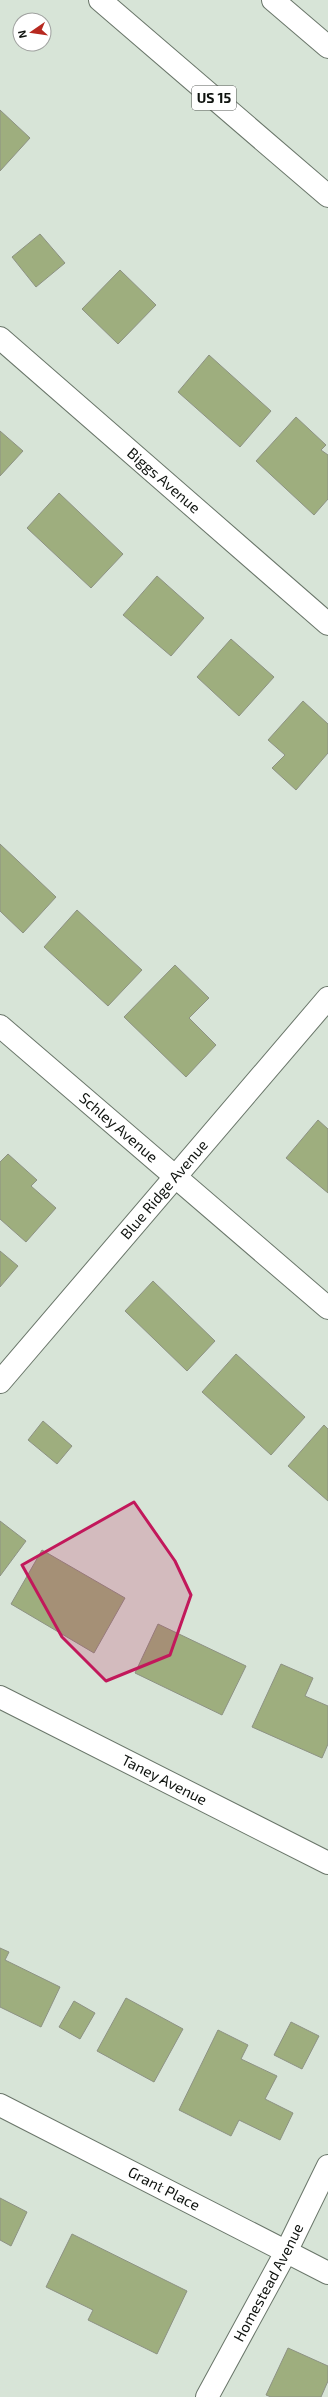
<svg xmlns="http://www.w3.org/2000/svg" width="328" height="2397" viewBox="0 0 328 2397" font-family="'Exo 2',sans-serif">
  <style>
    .building { fill: #9eae7e; stroke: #8d9283 }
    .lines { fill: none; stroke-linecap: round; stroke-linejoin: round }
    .minor-casing { stroke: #6a766a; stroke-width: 24 }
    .highway-casing { stroke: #6a766a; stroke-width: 24 }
    .minor { stroke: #fff; stroke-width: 22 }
    .highway { stroke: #fff; stroke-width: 22 }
    .marked { fill: #c2185b; fill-opacity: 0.2; stroke: #c2185b; stroke-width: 3; stroke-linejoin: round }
    .labels { text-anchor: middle; stroke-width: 4; stroke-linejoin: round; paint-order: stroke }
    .shield { fill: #fff; stroke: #575a57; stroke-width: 1 }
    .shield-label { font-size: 14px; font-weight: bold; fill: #0f130f }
    .street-label { font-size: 15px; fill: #0f130f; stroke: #fff }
  </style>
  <rect width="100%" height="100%" fill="#d7e4d7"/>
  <!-- building -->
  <g class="building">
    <path d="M0 110 30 138 0 171Z"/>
    <path d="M40 234 65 263 36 287 12 257Z"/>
    <path d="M120 270 156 305 118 344 82 309Z"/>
    <path d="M209 355 271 411 240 447 178 392Z"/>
    <path d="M296 417 326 445 321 450 328 455V499L314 515 256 461Z"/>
    <path d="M0 431 23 451 0 476Z"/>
    <path d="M59 493 123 554 91 588 27 528Z"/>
    <path d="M157 576 204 618 171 656 123 615Z"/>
    <path d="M231 639 274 677 239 716 197 677Z"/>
    <path d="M303 701 328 724V753L296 790 272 768 285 755 268 740Z"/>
    <path d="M0 844 56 897 23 933 0 911Z"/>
    <path d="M77 910 142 970 108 1006 44 947Z"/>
    <path d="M175 965 209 998 189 1018 216 1045 186 1077 124 1017Z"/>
    <path d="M318 1120 328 1129V1193L286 1158Z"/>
    <path d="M8 1154 37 1180 31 1186 56 1208 26 1242 0 1219V1162Z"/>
    <path d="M0 1251 18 1266 0 1287Z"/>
    <path d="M153 1281 215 1341 187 1371 125 1311Z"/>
    <path d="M236 1354 305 1417 271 1455 202 1392Z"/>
    <path d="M43 1421 72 1446 57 1464 28 1440Z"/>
    <path d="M324 1425 328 1429V1501L288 1466Z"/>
    <path d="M0 1521 26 1541 0 1576Z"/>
    <path d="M42 1550 125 1598 94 1653 11 1604Z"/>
    <path d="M158 1624 246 1666 222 1715 135 1673Z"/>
    <path d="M281 1664 313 1678 305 1696 328 1706V1744L322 1758 252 1727Z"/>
    <path d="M0 1948 9 1952 5 1960 60 1987 41 2027 0 2007Z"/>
    <path d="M126 1998 183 2029 154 2082 97 2051Z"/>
    <path d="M74 2001 95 2013 80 2039 59 2027Z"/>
    <path d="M291 2022 319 2036 302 2069 274 2055Z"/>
    <path d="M218 2030 248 2045 241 2059 277 2076 265 2099 293 2113 280 2140 239 2120 231 2136 179 2110Z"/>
    <path d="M0 2198 27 2212 11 2246 0 2240Z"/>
    <path d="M72 2234 187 2291 157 2354 88 2320 93 2310 46 2287Z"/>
    <path d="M288 2348 328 2366V2381L321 2397H271L266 2395Z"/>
  </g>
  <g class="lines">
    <defs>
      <g id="minor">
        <path id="s1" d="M0 338 328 624"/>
        <path id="s2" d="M0 1026 328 1308"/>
        <path id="s3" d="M0 1382 328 998"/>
        <path id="s4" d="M0 1697 328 1863"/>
        <path id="s5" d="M0 2105 328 2273"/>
        <path id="s6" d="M207 2397 286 2252 328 2166"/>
      </g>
      <g id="highway">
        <path d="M100 0 328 196"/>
        <path d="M273 0 328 47"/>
      </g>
    </defs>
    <!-- minor casing -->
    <use href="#minor" class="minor-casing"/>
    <!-- highway casing -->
    <use href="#highway" class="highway-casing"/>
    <!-- minor -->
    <use href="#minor" class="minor"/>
    <!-- highway -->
    <use href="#highway" class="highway"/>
  </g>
  <!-- marked area -->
  <path class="marked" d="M134 1502 175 1561 191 1595 170 1655 106 1681 62 1637 22 1565Z"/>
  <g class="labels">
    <!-- shield labels -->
    <rect class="shield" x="192" y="86" width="44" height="24" rx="3"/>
    <g class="shield-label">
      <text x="214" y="103">US 15</text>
    </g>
    <!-- street labels -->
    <g class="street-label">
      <text dy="5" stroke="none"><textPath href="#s1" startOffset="217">Biggs Avenue</textPath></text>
      <text dy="5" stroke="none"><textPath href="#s2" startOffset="156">Schley Avenue</textPath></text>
      <text dy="5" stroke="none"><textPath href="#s3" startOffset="253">Blue Ridge Avenue</textPath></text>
      <text dy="5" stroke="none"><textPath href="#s4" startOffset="184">Taney Avenue</textPath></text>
      <text dy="5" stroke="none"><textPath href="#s5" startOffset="184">Grant Place</textPath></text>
      <text dy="5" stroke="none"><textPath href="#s6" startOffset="130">Homestead Avenue</textPath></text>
    </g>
  </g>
  <!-- north arrow -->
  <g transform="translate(32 32) rotate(257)"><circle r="19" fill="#ffffff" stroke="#9fa19f"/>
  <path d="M0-3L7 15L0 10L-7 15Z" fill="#b72920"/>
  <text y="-6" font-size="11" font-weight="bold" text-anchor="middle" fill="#0f130f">N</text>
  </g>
</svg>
